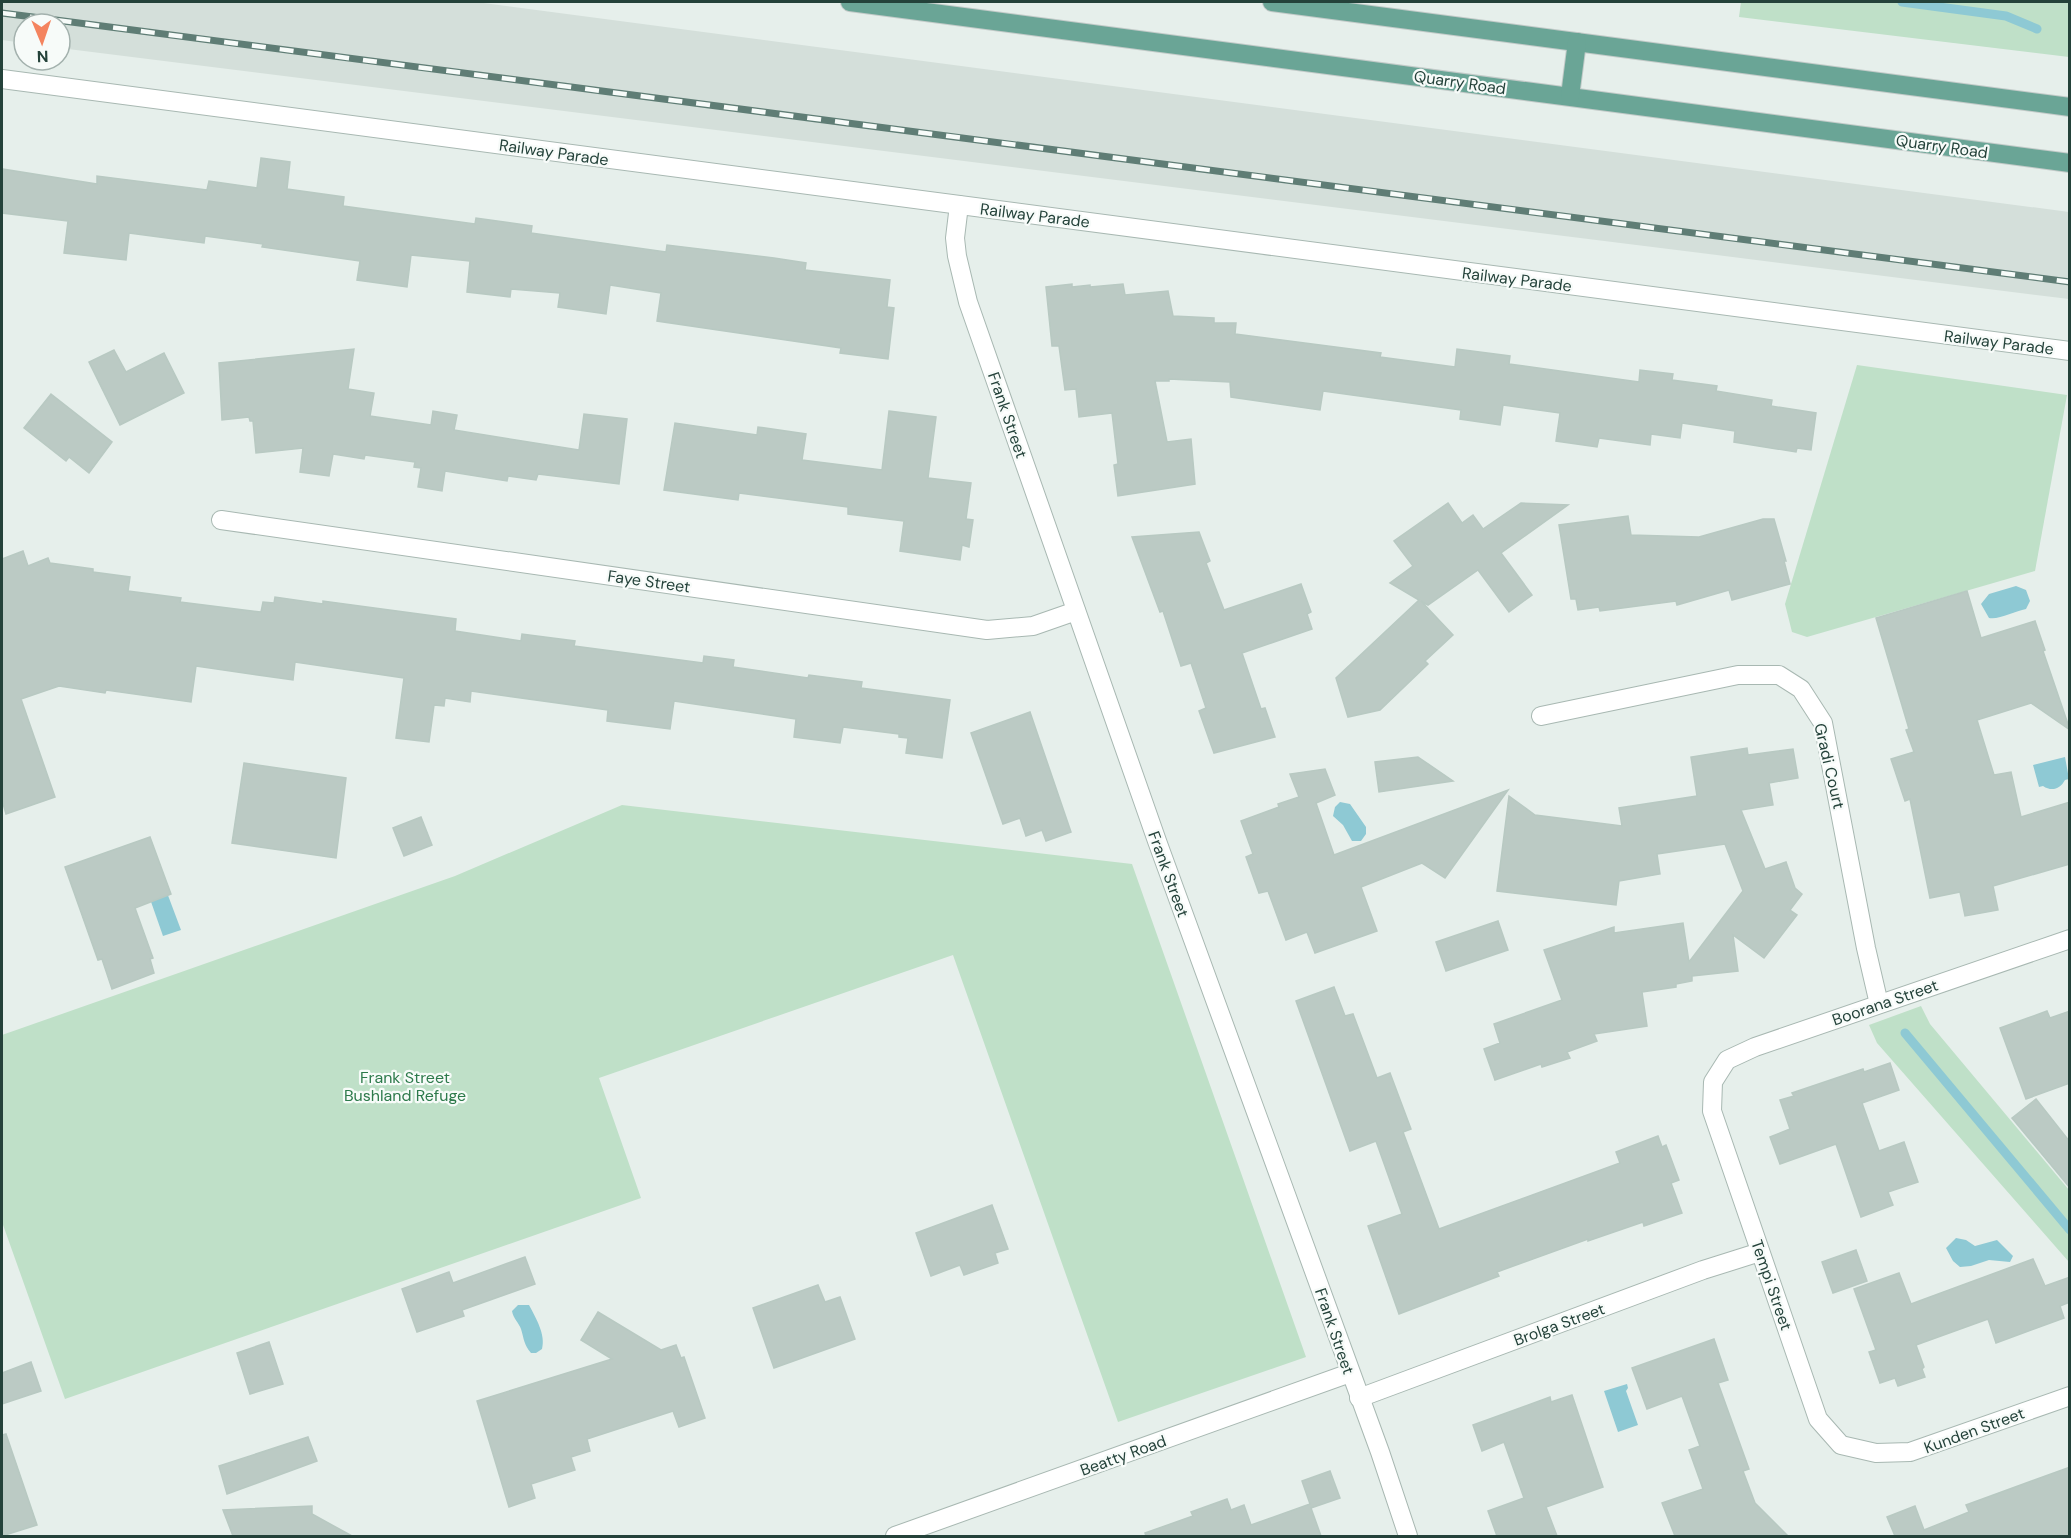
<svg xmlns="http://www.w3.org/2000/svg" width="2071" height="1538" viewBox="0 0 2071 1538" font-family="'DM Sans',sans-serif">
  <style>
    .built { fill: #d4dfda }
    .green { fill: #bfe0c8 }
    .water { fill: #8ec9d4 }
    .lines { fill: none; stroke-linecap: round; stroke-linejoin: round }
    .stream { stroke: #8ec9d4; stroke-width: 9 }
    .building { fill: #bbcac4; stroke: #b8c9c2; stroke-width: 1.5 }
    .minor-casing { stroke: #a8b8b2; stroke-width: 20 }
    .major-casing { stroke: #c2cac8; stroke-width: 20 }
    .minor { stroke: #fff; stroke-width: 18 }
    .major { stroke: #6aa596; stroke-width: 18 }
    .rail-casing { stroke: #5f7d75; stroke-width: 7 }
    .rail { stroke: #f7fbf9; stroke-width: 4.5; stroke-dasharray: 14; stroke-linecap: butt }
    .labels { text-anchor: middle; stroke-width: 4.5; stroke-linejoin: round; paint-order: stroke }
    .street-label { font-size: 16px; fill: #24423a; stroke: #f7fbf9 }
    .park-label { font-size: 16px; fill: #2d7a4b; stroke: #f7fbf9 }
  </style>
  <rect width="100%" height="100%" fill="#e6efeb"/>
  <!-- built -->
  <path class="built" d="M2 2H476L2069 212V299L60 48V24H24V43L2 40Z"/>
  <!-- green -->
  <g class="green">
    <path d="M1741 2H2069V57L1739 17Z"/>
    <path d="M1857 365 2067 395 2035 571 1807 637 1792 632 1785 604Z"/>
    <path d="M622 805 1132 864 1306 1357 1118 1422 953 955 599 1078 641 1198 65 1399 2 1222V1035L455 876Z"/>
    <path d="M1921 1006 1930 1024 2069 1190V1262L1877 1043 1869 1025Z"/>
  </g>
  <!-- water -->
  <g class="water">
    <path d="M2016 586 2026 590 2030 601 2026 609C2015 611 1999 620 1989 618L1981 604 1989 594Z"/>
    <path d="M2065 757 2069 779 2065 780C2060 789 2052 792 2043 786L2039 787 2033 765Z"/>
    <path d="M1340 802 1350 804 1366 827V834L1361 841H1352L1343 825 1333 816 1335 807Z"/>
    <path d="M166 890 181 930 163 936 149 896Z"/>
    <path d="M1956 1238 1966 1240 1975 1246 1997 1240 2013 1256 2010 1262 1989 1260 1971 1266 1960 1267 1953 1261 1946 1248Z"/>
    <path d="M518 1305H529C536 1318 546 1335 542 1349L536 1353H531C524 1345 524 1339 521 1329 519 1323 513 1318 512 1311Z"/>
    <path d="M1627 1384 1628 1388 1626 1391 1638 1425 1618 1432 1604 1391Z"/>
  </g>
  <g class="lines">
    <!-- stream -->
    <g class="stream">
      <path d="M1902 2 2006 16 2037 29"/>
      <path d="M1905 1033 2070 1230"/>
    </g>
  </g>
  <!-- building -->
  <g class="building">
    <path d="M261 158 290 162 287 189 344 197 343 206 475 224 476 218 532 226 531 233 666 252 667 245 774 258 806 263 805 270 890 280 887 307 894 308 888 359 840 353 841 348 657 321 661 293 610 285 606 314 558 307 560 293 511 289 510 297 467 292 470 261 411 255 407 287 357 280 360 261 262 247 263 244 205 236 204 243 129 233 126 260 64 253 68 221 2 213V169L97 184V176L207 190 209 181 257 188Z"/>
    <path d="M1072 284V287L1090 285V287L1123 284 1125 295 1168 291 1173 316 1214 318V323H1236L1235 334 1381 353 1380 357 1455 367 1457 349 1510 356 1509 364 1639 382 1640 370 1673 374 1672 380 1717 386 1716 391 1772 400 1771 406 1816 413 1811 450 1797 448 1796 452 1734 442 1735 431 1682 423 1680 438 1651 434 1650 445 1599 438 1597 447 1556 441 1560 413 1503 405 1500 425 1460 419 1461 410 1323 391 1320 410 1231 397 1230 382 1169 379V381H1155L1167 442 1191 439 1195 484 1118 496 1114 465 1118 464 1112 413 1079 417 1076 389 1065 390 1059 346H1052L1046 287Z"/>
    <path d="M354 349 348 389 374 393 370 416 431 425 433 411 457 415 454 430 579 450 584 414 627 419 619 484 538 474 536 480 508 476 507 481 445 471 442 491 418 487 421 468 414 467 415 462 365 455 364 459 333 454 329 476 300 472 303 448 256 453 253 421H250L249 417 222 420 219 363Z"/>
    <path d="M114 350 126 372 164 353 184 393 120 425 89 362Z"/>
    <path d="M51 394 112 442 89 473 69 457 66 461 24 428Z"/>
    <path d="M889 411 936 417 928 478 971 483 966 519 973 520 969 547 962 545 960 560 900 551 904 521 848 514V507L739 493 738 500 664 490 675 423 757 435 758 427 806 434 802 460 882 470Z"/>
    <path d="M1448 503 1462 523 1473 515 1483 529 1521 503 1568 505 1501 553 1532 595 1509 612 1478 570 1428 605 1421 601 1453 635 1425 661 1428 664 1380 710 1348 717 1336 678 1419 600 1390 583 1413 566 1394 541Z"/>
    <path d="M1628 516 1631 535 1699 537 1763 519H1774L1786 561H1784L1790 584 1732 600 1729 590 1677 605 1676 601 1600 611 1599 607 1578 610 1576 599H1571L1559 525Z"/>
    <path d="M1199 532 1210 561 1206 563 1224 610 1301 584 1311 612 1307 614 1312 629 1242 653 1261 709 1265 708 1275 737 1214 753 1199 711 1206 708 1191 663 1181 666 1163 611 1160 612 1132 537Z"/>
    <path d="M23 551 28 566 48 558 50 563 93 569V572L130 577 128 591 181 598 180 602 261 612 263 602 274 603 275 597 323 604V601L456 619 455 631 521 641 522 634 575 641 574 646 703 663 704 656 734 660 733 667 808 678 809 675 862 682 861 688 950 700 942 758 906 753 908 738 899 737V734L843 727 840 743 794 737 796 719 674 701 670 729 607 721 608 710 471 691 470 702 445 698 444 706 434 705 429 742 396 738 404 678 295 662 293 680 196 666 191 702 106 690 105 693 59 686 21 699 55 797 6 814 2 800V559Z"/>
    <path d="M1967 591 1981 638 2035 621 2045 650 2043 651 2070 730 2031 703 1977 720 1994 775 2011 772 2021 817 2070 802V864L1993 886 1998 910 1965 916 1960 892 1930 898 1910 799 1905 801 1891 759 1914 752 1906 730 1909 729 1876 618Z"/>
    <path d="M1030 712 1071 832 1046 841 1042 830 1026 836 1020 818 1003 824 971 733Z"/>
    <path d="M1747 748 1748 755 1793 749 1798 778 1769 783 1773 805 1741 810 1765 869 1786 862 1795 888 1802 894 1790 910 1797 915 1764 958 1733 935 1738 971 1692 976V981L1676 984V987L1642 992 1647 1026 1594 1034 1597 1041 1567 1052 1570 1058 1542 1067 1541 1064 1495 1080 1484 1049 1500 1043 1494 1024 1562 1000 1544 950 1614 927V933L1683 923 1689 962 1743 891 1725 844 1657 854 1660 874 1619 881 1616 905 1497 891 1509 796 1535 815 1622 826 1619 808 1697 796 1691 757Z"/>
    <path d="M1418 757 1453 781 1379 792 1375 762Z"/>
    <path d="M244 763 346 778 336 858 232 843Z"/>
    <path d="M1325 769 1335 795 1316 803 1334 855 1508 790 1445 878 1422 863 1361 887 1377 931 1315 953 1307 932 1286 940 1268 891 1259 893 1246 857 1253 854 1241 821 1279 807 1278 804 1299 797 1290 774Z"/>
    <path d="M421 817 432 845 404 856 393 828Z"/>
    <path d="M150 837 171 894 135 908 153 958 150 959 154 973 112 989 102 959 98 960 65 867Z"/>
    <path d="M1498 921 1508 950 1446 971 1436 942Z"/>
    <path d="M1334 987 1345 1016 1353 1014 1377 1078 1390 1073 1411 1129 1403 1132 1439 1229 1620 1163 1616 1152 1658 1136 1662 1147 1666 1145 1679 1180 1671 1183 1682 1213 1644 1226 1643 1222 1588 1241V1239L1497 1272 1499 1276 1399 1314 1368 1226 1402 1214 1376 1141 1350 1151 1296 1001Z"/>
    <path d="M2047 1011 2050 1018 2070 1011V1083L2026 1099 2000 1028Z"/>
    <path d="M1890 1063 1899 1090 1862 1103 1879 1151 1904 1142 1918 1182 1888 1192 1893 1205 1861 1217 1836 1144 1780 1164 1770 1137 1790 1129 1780 1100 1794 1096 1792 1093 1863 1069 1864 1072Z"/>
    <path d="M2036 1099 2070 1142V1188L2012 1118Z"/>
    <path d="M992 1205 1008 1249 995 1253 998 1263 964 1275 960 1265 931 1276 916 1233Z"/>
    <path d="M1856 1250 1867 1281 1833 1293 1822 1262Z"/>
    <path d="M525 1257 535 1284 462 1310 464 1316 417 1332 402 1289 449 1272 453 1283Z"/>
    <path d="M2033 1259 2045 1286 2070 1277V1302L2060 1306 2064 1318 1996 1343 1988 1319 1916 1345 1924 1367 1922 1369 1925 1377 1898 1386 1895 1378 1880 1383 1869 1352 1876 1350 1854 1289 1899 1273 1911 1304Z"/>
    <path d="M818 1285 825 1302 840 1297 855 1339 774 1368 753 1308Z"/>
    <path d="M598 1312 661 1350 676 1345 681 1358 684 1357 705 1418 679 1427 673 1411 587 1439 590 1451 571 1457 575 1470 531 1484 535 1498 509 1507 477 1401 612 1359 581 1340Z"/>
    <path d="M1714 1339 1728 1380 1718 1383 1749 1469 1743 1471 1755 1503 1788 1536H1675L1662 1503 1703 1489 1689 1450 1700 1446 1682 1396 1647 1409 1632 1368Z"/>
    <path d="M269 1342 283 1384 250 1394 237 1353Z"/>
    <path d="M31 1362 41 1391 2 1404V1373Z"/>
    <path d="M1572 1395 1603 1487 1546 1507 1557 1536H1497L1488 1511 1524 1498 1504 1442 1482 1451 1473 1425 1550 1397 1551 1402Z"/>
    <path d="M6 1434 37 1525 2 1536V1435Z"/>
    <path d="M308 1437 317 1461 227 1494 219 1466Z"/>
    <path d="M2070 1467V1536H1895L1887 1517 1915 1506 1924 1530 1969 1512 1966 1505Z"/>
    <path d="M1330 1471 1340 1498 1311 1508 1321 1536H1146L1145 1533 1193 1516 1191 1512 1227 1499 1231 1510 1244 1505 1251 1525 1310 1504 1302 1481Z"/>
    <path d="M312 1506V1514L352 1536H233L223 1510Z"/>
  </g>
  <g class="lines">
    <defs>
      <g id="minor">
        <path d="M2 79 2070 351"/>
        <path d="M959 205 955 238 957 256 968 302 1157 841 1380 1452 1408 1536"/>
        <path d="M221 520 987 630 1033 626 1076 611"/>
        <path d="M1541 716 1738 675H1779L1801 689 1823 723 1866 948 1879 1004"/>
        <path d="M2070 939 1755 1047 1727 1060 1713 1082 1712 1111 1818 1419 1841 1445 1876 1453 1910 1452 2070 1396"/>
        <path d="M1359 1398 1703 1270 1760 1252"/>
        <path d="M895 1536 1350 1373"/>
      </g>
      <g id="major">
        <path d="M850 2 2070 163"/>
        <path d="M1272 2 2070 107"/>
        <path d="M1570 96 1577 42"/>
      </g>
    </defs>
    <!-- minor casing -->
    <use href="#minor" class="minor-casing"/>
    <!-- major casing -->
    <use href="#major" class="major-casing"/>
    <!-- minor -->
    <use href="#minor" class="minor"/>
    <!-- major -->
    <use href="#major" class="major"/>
    <defs>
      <path id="rail" d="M2 13 2070 282"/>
    </defs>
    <!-- rail casing -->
    <use href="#rail" class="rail-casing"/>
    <!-- rail -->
    <use href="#rail" class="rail"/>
  </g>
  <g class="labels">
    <!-- street labels -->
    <g class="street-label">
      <text transform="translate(1460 82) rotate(8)" y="6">Quarry Road</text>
      <text transform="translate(1942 146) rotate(8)" y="6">Quarry Road</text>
      <text transform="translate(554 152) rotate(8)" y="6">Railway Parade</text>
      <text transform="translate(1035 215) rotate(7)" y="6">Railway Parade</text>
      <text transform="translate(1517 279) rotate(7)" y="6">Railway Parade</text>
      <text transform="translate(1999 342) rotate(7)" y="6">Railway Parade</text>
      <text transform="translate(1008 415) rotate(71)" y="6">Frank Street</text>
      <text transform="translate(649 581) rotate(8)" y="6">Faye Street</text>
      <text transform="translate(1830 766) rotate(77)" y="6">Gradi Court</text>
      <text transform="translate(1169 874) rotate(70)" y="6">Frank Street</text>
      <text transform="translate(1885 1002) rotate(-19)" y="6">Boorana Street</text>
      <text transform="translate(1772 1285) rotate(71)" y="6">Tempi Street</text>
      <text transform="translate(1559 1324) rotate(-20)" y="6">Brolga Street</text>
      <text transform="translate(1335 1331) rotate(71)" y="6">Frank Street</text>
      <text transform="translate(1974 1430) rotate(-20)" y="6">Kunden Street</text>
      <text transform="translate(1123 1455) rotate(-20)" y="6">Beatty Road</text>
    </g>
    <!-- park labels -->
    <g class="park-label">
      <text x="405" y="1083">Frank Street<tspan x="405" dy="18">Bushland Refuge</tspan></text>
    </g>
  </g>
  <!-- border -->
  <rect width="2071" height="1538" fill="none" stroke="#24423a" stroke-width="6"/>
  <!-- north arrow -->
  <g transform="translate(42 42) rotate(178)"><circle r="28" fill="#f7fbf9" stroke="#a3b1ad" stroke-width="1.5"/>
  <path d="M0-4.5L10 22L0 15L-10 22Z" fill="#f4845f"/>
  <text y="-9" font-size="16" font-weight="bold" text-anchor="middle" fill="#24423a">N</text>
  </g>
</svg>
